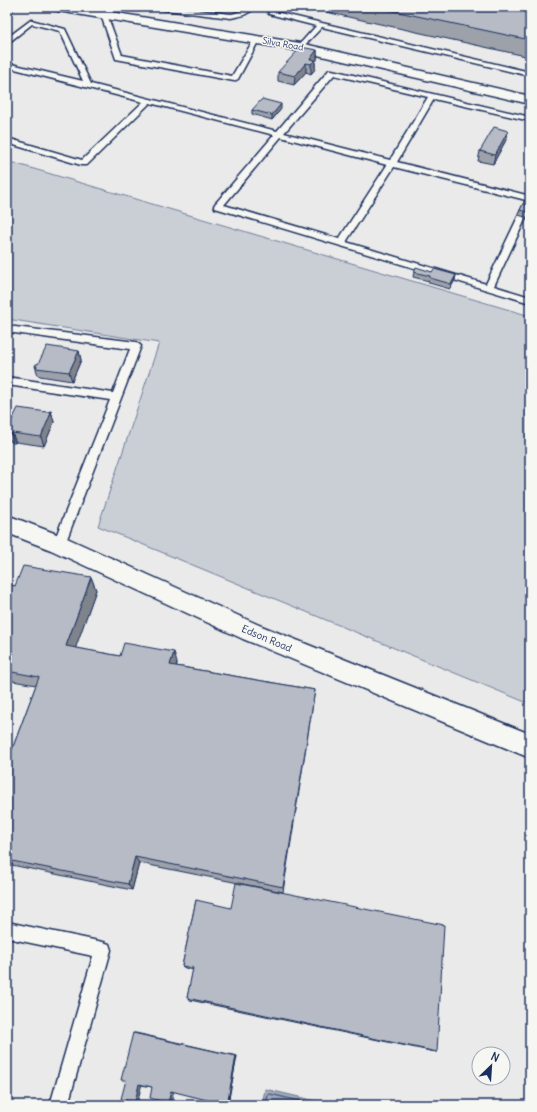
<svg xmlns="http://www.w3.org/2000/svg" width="537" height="1112" viewBox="0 0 537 1112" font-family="Delius,sans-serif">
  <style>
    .green { fill: #caced5; stroke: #727e9a }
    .water { fill: #a2aaba; stroke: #6c7995 }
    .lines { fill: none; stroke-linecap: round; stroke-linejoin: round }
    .shore { stroke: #516083; stroke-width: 1.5 }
    .lane-casing { stroke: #1b2f5e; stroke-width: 3 }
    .street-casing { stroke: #1b2f5e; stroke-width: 3 }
    .secondary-casing { stroke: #1b2f5e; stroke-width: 3 }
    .lane { fill: #f6f6f2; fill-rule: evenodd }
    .street { fill: #f6f6f2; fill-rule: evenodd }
    .secondary { fill: #f6f6f2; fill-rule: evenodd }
    .wall { fill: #9da1aa; stroke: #1b2f5e }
    .shaded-wall { fill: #7f838b; stroke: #1b2f5e }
    .building { fill: #b6bbc6; stroke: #1b2f5e }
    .labels { text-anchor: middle; stroke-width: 3; stroke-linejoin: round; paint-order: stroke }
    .far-street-label { font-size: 9px; fill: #1b2f5e; stroke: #f6f6f2 }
    .street-label { font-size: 10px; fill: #1b2f5e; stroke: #f6f6f2 }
  </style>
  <rect width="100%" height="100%" fill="#e9eae9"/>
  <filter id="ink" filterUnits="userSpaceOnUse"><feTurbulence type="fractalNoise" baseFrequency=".025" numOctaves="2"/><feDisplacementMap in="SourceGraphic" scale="8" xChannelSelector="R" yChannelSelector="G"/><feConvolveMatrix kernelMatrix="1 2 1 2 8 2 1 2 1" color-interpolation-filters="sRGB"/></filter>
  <g filter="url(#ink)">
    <!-- green -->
    <path class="green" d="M7 161 530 316V704L98 526 159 343 7 319Z"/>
    <!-- water -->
    <path class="water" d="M265 1089 333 1105H262Z"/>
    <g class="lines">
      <!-- shore -->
      <path class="shore" d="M266 1105 268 1095 270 1094 316 1105"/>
      <defs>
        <g id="lane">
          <path d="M153 7H173L231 14C241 12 248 7 258 7L244 15 231 18 156 9Z"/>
          <path d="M271 11 530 72V76L322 27 302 48H298V46L316 26 269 14 268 13Z"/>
          <path d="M104 13 107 15 122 55 232 76 254 39 259 40 238 79 234 81 116 59 101 15Z"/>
          <path d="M31 20 65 29 91 84 277 131 329 70H332L530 117V121L434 99 397 162 530 196V209L494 286 530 297V303L215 208 214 206 215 204 274 135 150 103 87 165H81L7 143V138L82 160 143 102 7 67V63L83 81 60 31 32 24 7 44V38ZM334 75 428 97 390 160 284 133ZM281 137 387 165 339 239 224 205ZM394 167 526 200 486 284 346 242Z"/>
          <path d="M7 326 136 342 141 346 65 544 63 548 59 549 55 548 53 544 110 400 7 385V377L113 393 130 349 7 332Z"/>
          <path d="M7 922 103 942 109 944 111 950 68 1105H50L93 956 7 938Z"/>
        </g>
        <g id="street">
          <path d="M52 7H80L300 43 530 96V104L300 51 58 11 54 10Z"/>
          <path d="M7 515 67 538 259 625 530 734V758L243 639 51 550 7 533Z"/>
        </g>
        <path id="secondary" d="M7 7H14L11 11 7 12Z"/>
      </defs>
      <!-- lane casing -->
      <use href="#lane" class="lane-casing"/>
      <!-- street casing -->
      <use href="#street" class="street-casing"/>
      <!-- secondary casing -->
      <use href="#secondary" class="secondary-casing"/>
      <!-- lane -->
      <use href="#lane" class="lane"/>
      <!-- street -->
      <use href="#street" class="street"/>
      <!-- secondary -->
      <use href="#secondary" class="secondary"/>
    </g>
    <!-- wall -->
    <g class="wall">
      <path d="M303 7H530V57Z"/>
      <path d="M317 50V60L315 61V69L311 74 306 72 294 85 278 81V72Z"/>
      <path d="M281 109 272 120 252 114V110Z"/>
      <path d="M508 131 506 140 493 164 478 161 480 151Z"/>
      <path d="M530 206V217L529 218 518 215 520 210Z"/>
      <path d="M414 272H432L456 275 455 280 450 289 429 283V281L413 277Z"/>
      <path d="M79 351 81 360 72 381 40 376 39 375H38L35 366 38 364Z"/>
      <path d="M51 411 54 422 44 446 16 442 15 443H12V441H10L7 434V430Z"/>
      <path d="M91 577 96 590 75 648 120 656 177 663 176 666 315 690 283 892 139 863 132 890 7 864V763L36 685 7 680V584L15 586Z"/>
      <path d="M196 900 437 1052 430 1051 190 1000 187 998 193 970 185 968 182 966Z"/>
      <path d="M133 1033H136L237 1056 228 1103 227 1105 173 1091 171 1102 152 1087 141 1085 138 1100 135 1102Z"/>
    </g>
    <!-- shaded-wall -->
    <g class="shaded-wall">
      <path d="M317 50V60L315 61V69L311 74V64L310 59Z"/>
      <path d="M306 63V72L294 85 295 76Z"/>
      <path d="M281 104V109L272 120V115Z"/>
      <path d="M508 131 506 140 493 164 495 155Z"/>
      <path d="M456 275 455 280 450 289 451 284Z"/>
      <path d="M79 351 81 360 72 381 69 372Z"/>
      <path d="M8 405 13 415 7 428V412Z"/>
      <path d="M51 411 54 422 44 446 41 437Z"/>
      <path d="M12 433 16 442 15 443 11 435Z"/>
      <path d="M91 577 96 590 72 658 66 646Z"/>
      <path d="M174 652 177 663 173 676 170 665Z"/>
      <path d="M135 857 139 863 132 890 128 884Z"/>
      <path d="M236 1056H237L228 1103 227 1105Z"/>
      <path d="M142 1083 138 1100 135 1102 139 1084Z"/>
      <path d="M174 1090 171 1102 168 1103 171 1091Z"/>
    </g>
    <!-- building -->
    <g class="building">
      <path d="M375 7H530V40Z"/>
      <path d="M301 47 317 50 310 59 315 60 311 64 306 63 295 76 278 72Z"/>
      <path d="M262 99 281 104 272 115 252 110Z"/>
      <path d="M494 127 508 131 495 155 480 151Z"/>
      <path d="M523 204 530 206V213L520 210Z"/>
      <path d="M416 267 432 272 434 269 456 275 451 284 430 278V276L414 272Z"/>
      <path d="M47 346 79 351 69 372 36 368 37 366H35L36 364H38Z"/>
      <path d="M7 405H8V407H9L7 412Z"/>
      <path d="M18 408 47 412 51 411 50 413H51L41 437 12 433 11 435 9 434V433L7 432V430Z"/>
      <path d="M23 566 91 577 66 646 120 656 124 643 174 652 170 665 315 690 283 887 135 857 128 884 7 860V763L39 677 7 671V584L15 586Z"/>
      <path d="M236 883 444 925 437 1052 187 998 193 968 182 966 196 900 231 908Z"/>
      <path d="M133 1033 236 1056 227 1105 171 1091 168 1103 150 1098 152 1087 139 1084 135 1102 121 1099 126 1080H121Z"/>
    </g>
  </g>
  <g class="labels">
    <!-- far-street labels -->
    <g class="far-street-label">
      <text transform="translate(283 44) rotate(10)" y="3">Silva Road</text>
    </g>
    <!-- street labels -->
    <g class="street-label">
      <text transform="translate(267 638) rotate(23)" y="4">Edson Road</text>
    </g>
  </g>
  <!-- margin -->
  <rect width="537" height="1112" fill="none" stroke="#f6f6f2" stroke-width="24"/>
  <rect x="12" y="12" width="513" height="1088" fill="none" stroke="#1b2f5e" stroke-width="1.5" filter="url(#ink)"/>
  <!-- north arrow -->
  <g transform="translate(491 1066) rotate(25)"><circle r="19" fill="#f6f6f2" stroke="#9ea6b7"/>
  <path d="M0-3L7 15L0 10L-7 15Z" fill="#1b2f5e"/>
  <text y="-6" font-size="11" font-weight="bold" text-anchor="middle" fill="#1b2f5e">N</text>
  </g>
</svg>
